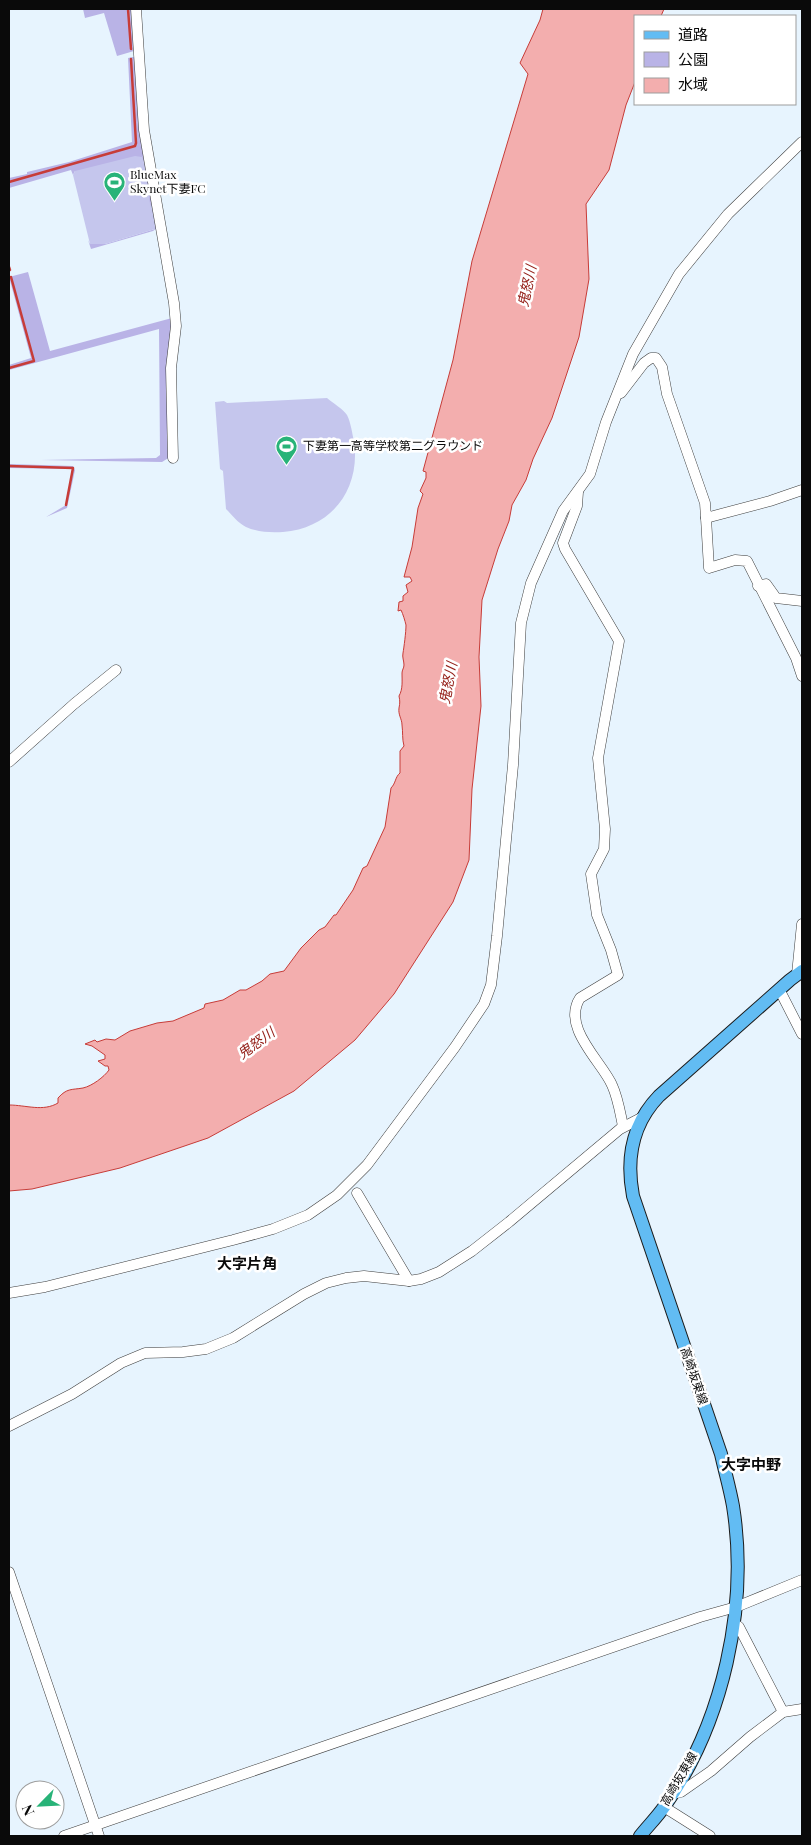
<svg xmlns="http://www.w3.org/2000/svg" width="811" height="1845" viewBox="0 0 811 1845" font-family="'Playfair Display','Noto Sans JP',serif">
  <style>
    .green { fill: #b9b3e6 }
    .pitch { fill: #c5c6ed }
    .water { fill: #f3aeae; stroke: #c73c38 }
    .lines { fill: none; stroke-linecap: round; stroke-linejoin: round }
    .stream { stroke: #c73c38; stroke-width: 2.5 }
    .minor-casing { stroke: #3d3d3d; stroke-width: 11 }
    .major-casing { stroke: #1b1b1b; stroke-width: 14 }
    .minor { stroke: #fff; stroke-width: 10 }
    .major { stroke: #62bcf3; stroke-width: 12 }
    .labels { text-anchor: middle; stroke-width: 5; stroke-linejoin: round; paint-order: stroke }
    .poi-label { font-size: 12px; fill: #0a0a0a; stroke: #fff; text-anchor: start }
    .street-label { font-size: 12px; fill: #0a0a0a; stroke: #fff }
    .water-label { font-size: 14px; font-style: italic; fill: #95211a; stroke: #fff }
    .quarter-label { font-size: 15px; font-weight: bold; fill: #0a0a0a; stroke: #fff }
  </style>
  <rect width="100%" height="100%" fill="#e7f4fe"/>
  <!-- green -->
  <g class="green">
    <path d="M83 9H134V51L117 56 104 13 85 18Z"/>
    <path d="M133 57 136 58 157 228 153 231 91 249 88 240 90 244H105L155 229 75 171 73 175 71 170 9 188V178L27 174V172L69 162 132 142 128 58Z"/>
    <path d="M28 272 50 351 172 318 170 457 162 462 41 460 156 458 160 455 159 329 9 370V365L31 358 9 277Z"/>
    <path d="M9 464 73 466 75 470 67 508 46 517 66 505 72 469 9 468Z"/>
  </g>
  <!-- pitch -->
  <g class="pitch">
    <path d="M135 156 142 157 145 162 150 204C156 208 156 221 155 229L105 244H90L73 175 75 171Z"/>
    <path d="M327 398C333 403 343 409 347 415 351 423 352 433 354 441 361 489 332 528 283 532 271 533 257 532 246 527 238 523 232 515 226 509L223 471 220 469 215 402 224 401 227 403Z"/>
  </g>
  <!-- water -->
  <path class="water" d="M543 9H664L661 16H635V82L626 105 609 170 586 204 589 279 579 337 552 418 533 459 526 480 512 505 509 521 498 549 482 600 479 657 481 706 472 789 469 860 453 902 394 994 355 1040 294 1091 208 1138 120 1168 32 1189 9 1191V1105C26 1105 43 1112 58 1103V1098C67 1088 71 1090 83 1088 92 1086 104 1077 109 1070L108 1066H105L98 1061 105 1059V1055L92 1046 85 1044 95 1040 97 1042 106 1039 115 1040 130 1031 157 1023 173 1021 204 1008 205 1004 223 1000 240 990H246L262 981 270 974 284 971 301 948 319 930 325 927 334 915H336L353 890 363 868 367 866 385 827 391 788C396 783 395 777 400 773V751L404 746C402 739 403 732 402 725 402 719 398 715 399 708 400 703 400 701 399 696 403 689 402 681 402 673 402 670 404 668 404 665 404 661 402 657 403 653 404 647 406 632 406 625 405 621 403 614 401 610L398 611 399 602 403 601V596L408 592 406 585 412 581 410 577H404L412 547 418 508 423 494 420 491 426 478V472L423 471 453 360 472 261 528 74 520 63 540 20Z"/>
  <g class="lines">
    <!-- stream -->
    <g class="stream">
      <path d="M128 9 131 49"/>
      <path d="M9 182 135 146 136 143 131 59"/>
      <path d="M9 267 10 270"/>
      <path d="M9 368 34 361 11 277"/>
      <path d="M9 466 73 468 66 505"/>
    </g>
    <defs>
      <g id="minor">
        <path d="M136 9 144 130 174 303 176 326 171 368 173 458"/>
        <path d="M621 393 644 363 651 358H656L662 367 667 394 705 503 706 518 770 501 802 490"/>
        <path d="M578 492 577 506 563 543 565 549 619 641 598 758 605 829 604 849 591 874 597 915 611 950 618 975 580 998C561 1027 602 1062 612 1085 618 1098 620 1112 623 1126"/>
        <path d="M706 518 709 568 735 560 747 561 796 658 802 676"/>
        <path d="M758 586 766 584 776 598 802 601"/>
        <path d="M9 762 74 704 116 670"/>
        <path d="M797 974 802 924"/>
        <path d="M779 989 802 1034"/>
        <path d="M357 1193 409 1281"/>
        <path d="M9 1293 45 1287 233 1240 273 1229 308 1215 337 1195 367 1165 455 1047 484 1004 491 985 497 936 513 765 521 623 531 583 563 511 590 474 606 422 633 354 679 274 728 214 802 142"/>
        <path d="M9 1426 72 1394 121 1363 145 1353 183 1352 206 1349 233 1338 304 1294 326 1283 346 1278 364 1276 409 1281 421 1279 439 1272 472 1251 509 1222 620 1129 643 1117"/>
        <path d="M9 1572 99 1836"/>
        <path d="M734 1623 739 1627 783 1712"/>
        <path d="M672 1794 681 1792 711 1771 750 1737 783 1712 802 1709"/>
        <path d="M664 1807 710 1836"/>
        <path d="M64 1836 700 1617 736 1607 802 1580"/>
      </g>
      <path id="major" d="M640 1836C648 1826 657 1817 664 1807 723 1723 749 1607 733 1506 730 1489 725 1472 721 1454L633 1196C626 1159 632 1124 659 1096L790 980 802 971"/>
    </defs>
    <!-- minor casing -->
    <use href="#minor" class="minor-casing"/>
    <!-- major casing -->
    <use href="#major" class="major-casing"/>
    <!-- minor -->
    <use href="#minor" class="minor"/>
    <!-- major -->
    <use href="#major" class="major"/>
  </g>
  <!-- icons -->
  <defs>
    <symbol id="stadium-pin" viewBox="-11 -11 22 30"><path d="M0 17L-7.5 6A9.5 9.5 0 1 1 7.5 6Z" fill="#28b378" stroke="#fff"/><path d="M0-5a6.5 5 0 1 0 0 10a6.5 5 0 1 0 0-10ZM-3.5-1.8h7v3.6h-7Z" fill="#fff"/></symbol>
  </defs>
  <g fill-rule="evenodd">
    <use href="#stadium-pin" x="102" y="170" width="25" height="34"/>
    <use href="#stadium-pin" x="274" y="434" width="25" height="34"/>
  </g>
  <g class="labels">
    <!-- poi labels -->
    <g class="poi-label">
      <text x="130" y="179">BlueMax<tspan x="130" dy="14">Skynet下妻FC</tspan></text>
      <text x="303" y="450">下妻第一高等学校第二グラウンド</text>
    </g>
    <!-- street labels -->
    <g class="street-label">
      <text transform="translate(694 1376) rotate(71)" y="4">高崎坂東線</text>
      <text transform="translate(679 1779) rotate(-60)" y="4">高崎坂東線</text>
    </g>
    <!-- water labels -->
    <g class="water-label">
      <text transform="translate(527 286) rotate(-78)" y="5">鬼怒川</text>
      <text transform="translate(448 683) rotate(-79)" y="5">鬼怒川</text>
      <text transform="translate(256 1043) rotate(-36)" y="5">鬼怒川</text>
    </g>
    <!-- quarter labels -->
    <g class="quarter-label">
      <text x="247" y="1269">大字片角</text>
      <text x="751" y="1470">大字中野</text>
    </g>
  </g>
  <!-- border -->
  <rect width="811" height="1845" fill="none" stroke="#0a0a0a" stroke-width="20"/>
  <!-- legend -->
  <rect x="634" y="15" width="162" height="90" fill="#ffffff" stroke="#9d9d9d"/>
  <rect x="644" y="31" width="25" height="8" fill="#62bcf3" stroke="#9d9d9d"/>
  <text x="678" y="40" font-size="15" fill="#0a0a0a">道路</text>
  <rect x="644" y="52" width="25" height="15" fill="#b9b3e6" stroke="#9d9d9d"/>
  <text x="678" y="65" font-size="15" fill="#0a0a0a">公園</text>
  <rect x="644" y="78" width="25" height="15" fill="#f3aeae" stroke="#9d9d9d"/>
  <text x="678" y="90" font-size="15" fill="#0a0a0a">水域</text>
  <!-- north arrow -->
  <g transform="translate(40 1805) rotate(246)"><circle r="24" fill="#ffffff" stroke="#9d9d9d"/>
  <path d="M0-4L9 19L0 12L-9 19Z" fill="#28b378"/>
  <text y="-8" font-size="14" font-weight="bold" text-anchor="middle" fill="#0a0a0a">N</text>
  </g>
</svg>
